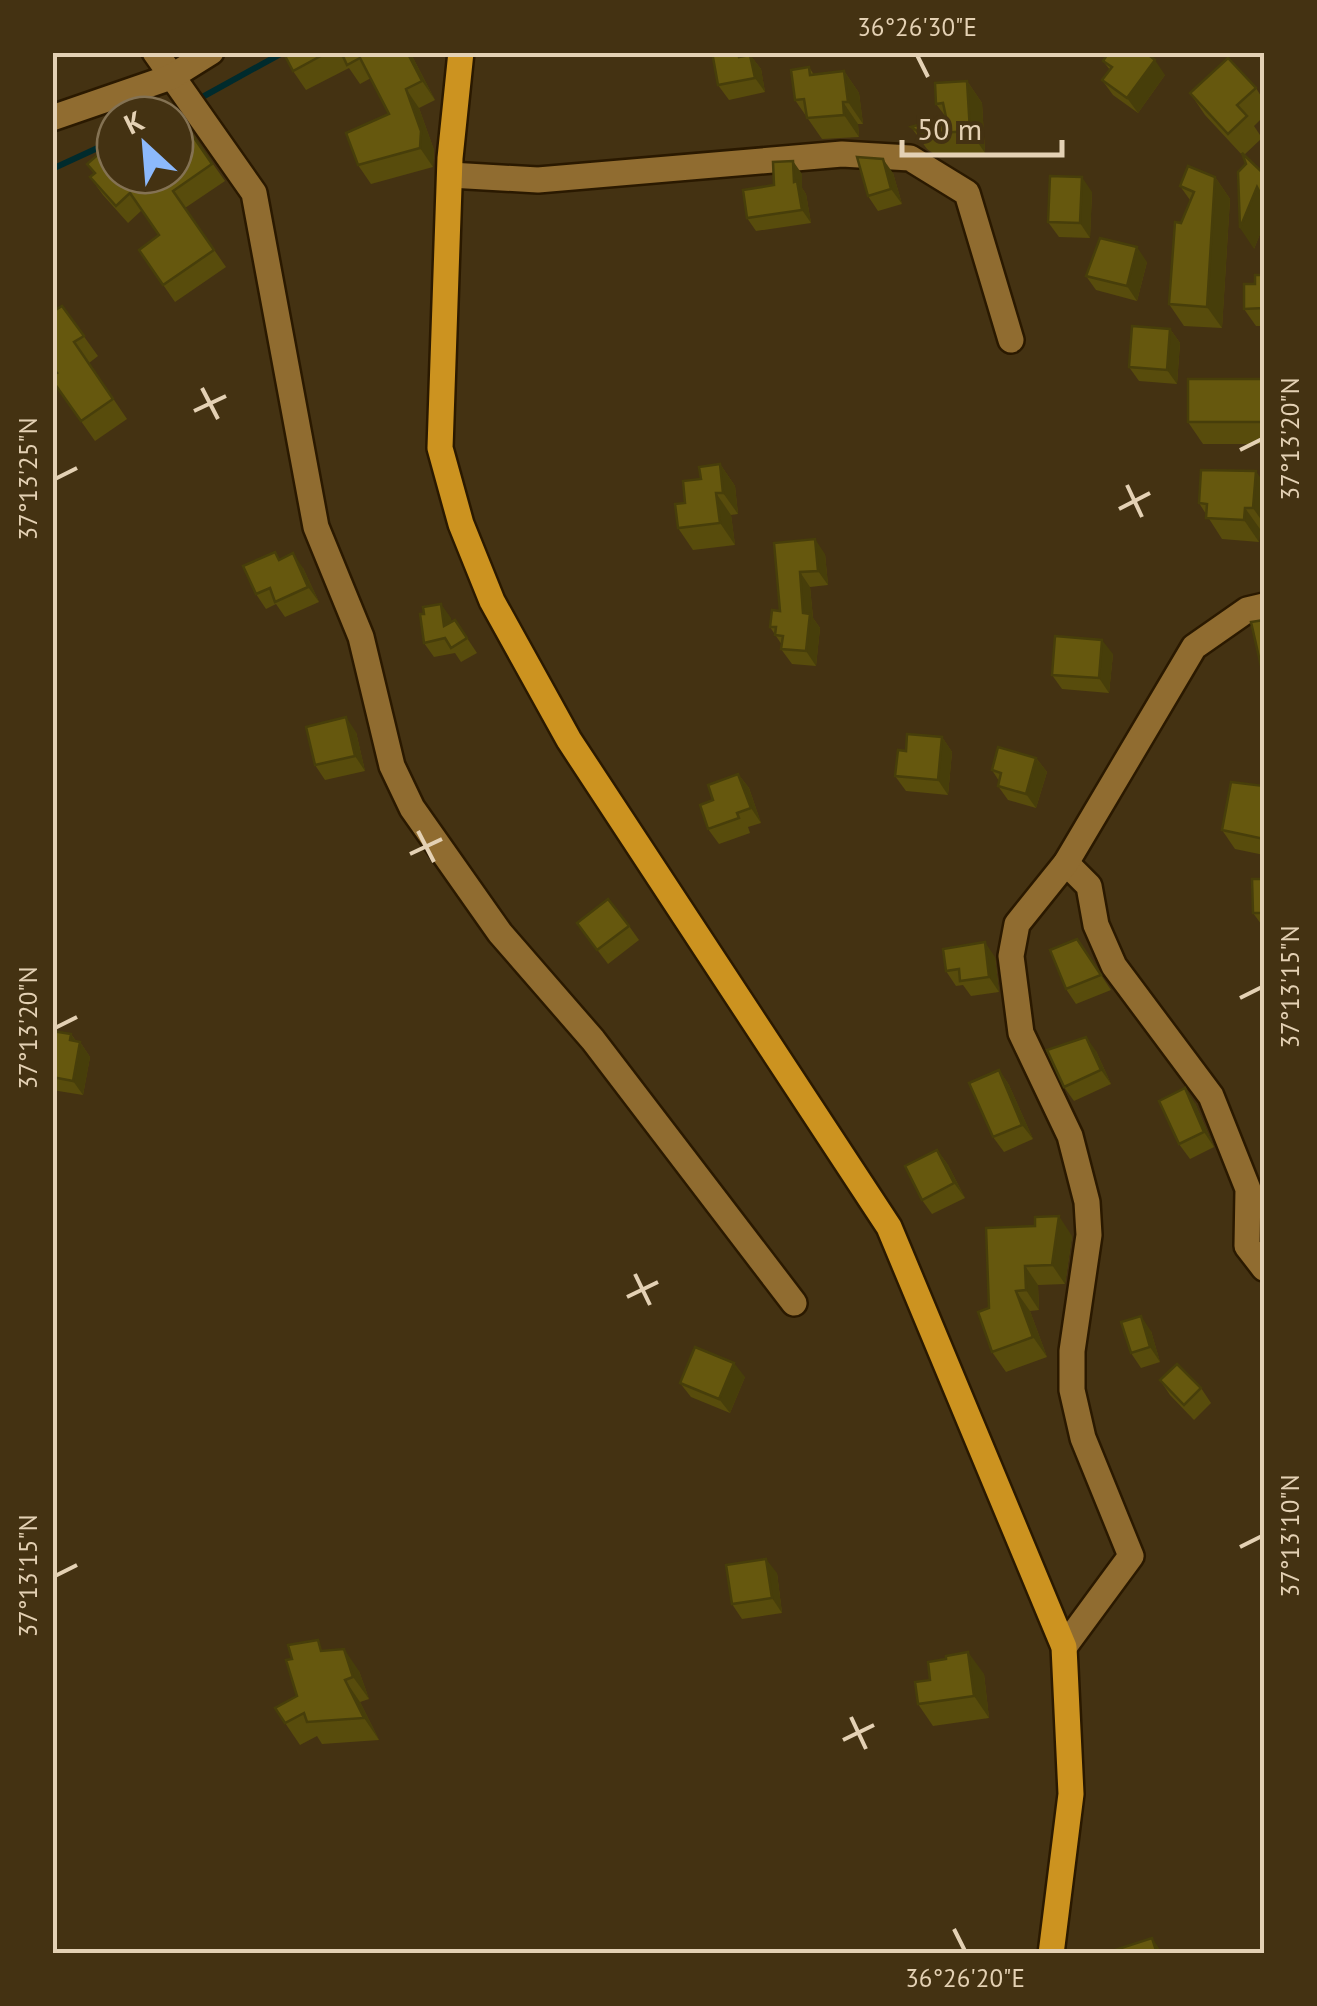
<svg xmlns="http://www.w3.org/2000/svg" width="1317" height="2006" viewBox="0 0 1317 2006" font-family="'PT Sans',sans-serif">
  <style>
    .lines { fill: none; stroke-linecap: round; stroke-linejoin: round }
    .stream { stroke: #002b2d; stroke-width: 6 }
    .minor-casing { stroke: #2a1900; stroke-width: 30 }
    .major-casing { stroke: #2a1900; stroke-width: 30 }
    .minor { stroke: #906c30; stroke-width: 25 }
    .major { stroke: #cc9320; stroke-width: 25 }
    .wall { fill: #584c0c }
    .shaded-wall { fill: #473e0a }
    .building { fill: #66580e; stroke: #473e0a; stroke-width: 2.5 }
    .ticks { fill: none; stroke: #e4d1b4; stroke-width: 4 }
    .neatline { fill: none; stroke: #e4d1b4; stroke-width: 4 }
    .ticks-label { font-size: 25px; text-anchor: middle; fill: #e4d1b4 }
  </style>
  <rect width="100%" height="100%" fill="#443212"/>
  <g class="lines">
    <!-- stream -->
    <g class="stream">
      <path d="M197 100 284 52"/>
      <path d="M167 115 186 105"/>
      <path d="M52 169 115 140"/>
    </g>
    <defs>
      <g id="minor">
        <path d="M155 52 254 193 316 527 361 637 392 766 412 808 500 933 593 1040 794 1303"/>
        <path d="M52 118 171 77 211 52"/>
        <path d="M450 175 538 180 842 154 910 158 967 193 1011 340"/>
        <path d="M1066 863 1089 886 1096 925 1114 966 1211 1096 1248 1189 1247 1246 1264 1268"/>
        <path d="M1064 1647 1131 1556 1083 1438 1072 1390V1351L1089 1235 1087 1202 1070 1136 1021 1033 1011 956 1017 924 1066 863 1194 647 1247 610 1264 606"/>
      </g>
      <path id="major" d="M461 52 450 158 440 448 461 524 492 601 569 740 889 1227 1064 1647 1071 1794 1051 1954"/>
    </defs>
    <!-- minor casing -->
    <use href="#minor" class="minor-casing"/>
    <!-- major casing -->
    <use href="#major" class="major-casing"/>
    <!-- minor -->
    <use href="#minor" class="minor"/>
    <!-- major -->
    <use href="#major" class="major"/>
  </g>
  <!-- wall -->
  <g class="wall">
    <path d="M283 52H410L435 100 419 108 434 150 433 167 371 184 358 165 389 114 371 78 360 84 349 68 306 90 293 71Z"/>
    <path d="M712 52H742L744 56 750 55 761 69 765 92 729 100 718 85Z"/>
    <path d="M1103 61 1165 75 1138 113 1113 95 1102 80 1110 70Z"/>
    <path d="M809 67 814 75 844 71 859 93 863 124H858L859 137 822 139 795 100Z"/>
    <path d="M967 81 982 103 985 153 937 156 927 149 911 127 946 117 936 104Z"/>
    <path d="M1256 88 1264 101V116L1254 126 1262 138 1244 155 1264 174V224L1254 249 1246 164 1243 156 1205 115 1190 93Z"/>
    <path d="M186 126 225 181 185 208 226 267 175 302 139 250 159 235 142 210 128 223 103 195 90 177 94 174 87 164 146 186 178 164Z"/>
    <path d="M893 173 902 204 878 211 868 196Z"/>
    <path d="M802 174V188L806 194 811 223 756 231 747 218 774 185Z"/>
    <path d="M1215 177 1230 199 1222 328 1184 326 1169 304 1181 223 1190 200 1180 186Z"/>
    <path d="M1092 192 1090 238 1059 237 1048 222Z"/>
    <path d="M1147 262 1137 301 1096 290 1086 276Z"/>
    <path d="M1264 275V326H1256L1244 309 1255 284Z"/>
    <path d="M62 306 98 356 89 363 127 419 95 441 52 380 56 373 58 309Z"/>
    <path d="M1170 329 1180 343 1177 384 1139 381 1129 367Z"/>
    <path d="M1264 379V444H1203L1188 422Z"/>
    <path d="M720 464 735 486 738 514 731 515 735 545 693 550 678 528 685 503 701 479Z"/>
    <path d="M1264 483V530L1260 529 1259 542 1222 539 1199 503Z"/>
    <path d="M774 543 825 554 828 585 810 587 813 618 820 628 816 666 792 664 781 649 782 645 770 627 780 611Z"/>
    <path d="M280 559 303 568 319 602 285 617 276 604 266 609 256 594Z"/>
    <path d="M424 614 451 618V622L455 620 477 653 461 662 455 653 434 657 424 643Z"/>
    <path d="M1113 654 1109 693 1062 689 1052 675Z"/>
    <path d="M356 732 365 771 325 780 315 765Z"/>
    <path d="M942 737 952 752 948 795 906 791 895 776 906 751Z"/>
    <path d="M1036 758 1047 772 1036 808 1008 800 998 786 999 781 992 770Z"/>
    <path d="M738 774 749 788 761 823 748 827 750 833 719 844 708 829 713 800Z"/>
    <path d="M1264 786V855L1235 849 1222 830Z"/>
    <path d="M1264 879V928L1253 913Z"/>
    <path d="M577 923 629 926 639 940 608 964Z"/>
    <path d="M1077 939 1111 990 1076 1004 1066 989Z"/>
    <path d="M995 957 999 992 971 996 963 985 956 986 946 971Z"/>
    <path d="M52 1031 71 1034 76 1041 80 1042 90 1057 83 1095 52 1090Z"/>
    <path d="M1096 1051 1111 1084 1074 1101 1064 1087Z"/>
    <path d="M999 1070 1009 1085 1033 1139 1004 1152 993 1137Z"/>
    <path d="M1195 1103 1214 1147 1190 1159 1179 1144Z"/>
    <path d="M937 1150 948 1165 965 1198 932 1214 922 1200Z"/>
    <path d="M1035 1226 1072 1236 1065 1284 1038 1285 1039 1310 1030 1311 1047 1357 1006 1372 992 1352 989 1308Z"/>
    <path d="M1151 1331 1160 1362 1141 1368 1131 1353Z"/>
    <path d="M745 1377 730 1413 691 1397 680 1383Z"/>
    <path d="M1160 1380 1201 1388 1211 1403 1194 1420 1170 1395Z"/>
    <path d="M777 1573 782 1613 742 1619 732 1604Z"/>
    <path d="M325 1650 359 1671 369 1699 360 1702 379 1740 322 1744 317 1736 300 1745 275 1708 297 1696Z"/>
    <path d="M946 1659 984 1674 989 1718 933 1726 918 1704 930 1680Z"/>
  </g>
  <!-- shaded-wall -->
  <g class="shaded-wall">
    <path d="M407 52H410L435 100 422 81Z"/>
    <path d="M750 55 761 69 765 92 755 78Z"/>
    <path d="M1155 60 1165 75 1138 113 1127 98Z"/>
    <path d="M844 71 859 93 863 124 848 102Z"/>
    <path d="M967 81 982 103 985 153 970 131Z"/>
    <path d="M406 89 419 108 434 150 433 167 420 148Z"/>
    <path d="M843 102 858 124 859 137 844 115Z"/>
    <path d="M883 159 893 173 902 204 891 189Z"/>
    <path d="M793 161 802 174V188L806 194 811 223 802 210 794 182Z"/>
    <path d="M1082 177 1092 192 1090 238 1080 223Z"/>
    <path d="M1215 177 1230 199 1222 328 1207 307Z"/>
    <path d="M1257 187 1264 197V224L1254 249 1240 228Z"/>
    <path d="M1137 247 1147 262 1137 301 1127 286Z"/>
    <path d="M1170 329 1180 343 1177 384 1167 370Z"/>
    <path d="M720 464 735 486 738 514 723 493Z"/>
    <path d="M1256 471 1264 483V524L1253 508Z"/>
    <path d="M716 493 731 515 735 545 720 523Z"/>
    <path d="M1245 508 1260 529 1259 542 1244 520Z"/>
    <path d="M815 539 825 554 828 585 818 571Z"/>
    <path d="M293 553 303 568 319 602 308 587Z"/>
    <path d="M800 572 810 587 813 618 820 628 816 666 806 651Z"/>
    <path d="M441 604 451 618 454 641 444 626Z"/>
    <path d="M1102 640 1113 654 1109 693 1099 678Z"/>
    <path d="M346 717 356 732 365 771 355 756Z"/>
    <path d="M942 737 952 752 948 795 938 780Z"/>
    <path d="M1036 758 1047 772 1036 808 1026 794Z"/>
    <path d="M738 774 749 788 761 823 751 808Z"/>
    <path d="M985 942 995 957 999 992 989 977Z"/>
    <path d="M71 1034 79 1046 80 1042 90 1057 83 1095 73 1081 70 1040Z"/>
    <path d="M1086 1037 1096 1051 1111 1084 1101 1070Z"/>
    <path d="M999 1070 1009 1085 1033 1139 1022 1125Z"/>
    <path d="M1185 1088 1195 1103 1214 1147 1204 1132Z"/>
    <path d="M937 1150 948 1165 965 1198 954 1183Z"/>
    <path d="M1059 1216 1072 1236 1065 1284 1052 1265Z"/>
    <path d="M1025 1266 1038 1285 1039 1310 1026 1290Z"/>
    <path d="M1016 1291 1030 1311 1047 1357 1033 1337Z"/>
    <path d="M1141 1316 1151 1331 1160 1362 1150 1347Z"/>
    <path d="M734 1363 745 1377 730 1413 719 1399Z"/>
    <path d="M766 1559 777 1573 782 1613 772 1598Z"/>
    <path d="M344 1649 359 1671 369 1699 353 1677Z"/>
    <path d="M968 1652 984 1674 989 1718 974 1696Z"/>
    <path d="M345 1680 360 1702 379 1740 364 1718Z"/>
    <path d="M1152 1938 1163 1954H1157Z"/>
  </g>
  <!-- building -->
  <g class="building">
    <path d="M283 52H328L293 71Z"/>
    <path d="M341 52H407L422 81 406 89 421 131 420 148 358 165 346 133 389 114 360 58 347 65Z"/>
    <path d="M712 52H738L739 57 750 55 755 78 718 85Z"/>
    <path d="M1109 52H1145L1155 60 1127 98 1102 80 1112 67 1103 61Z"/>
    <path d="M1228 58 1256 88 1237 105 1247 116 1228 134 1190 93Z"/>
    <path d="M809 67 810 75 844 71 848 102H843L844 115 807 118 804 99 795 100 791 70Z"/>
    <path d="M967 81 970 131 922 134 911 127 946 117 943 103 936 104 935 83Z"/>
    <path d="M186 126 212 164 173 191 214 250 163 285 139 250 159 235 130 193 116 206 90 177 95 173 87 164 109 145 115 151V175H136L146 186 161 175H175V166L178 164 175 159V134Z"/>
    <path d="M1242 153 1264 174V201L1257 187 1240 228 1238 172 1246 164Z"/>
    <path d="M857 157 883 159 891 189 868 196Z"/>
    <path d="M793 161 794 182 797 181 802 210 747 218 743 190 774 185 773 162Z"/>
    <path d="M1188 166 1215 177 1207 307 1169 304 1175 222 1181 223 1194 192 1180 186Z"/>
    <path d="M1050 176 1082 177 1080 223 1048 222Z"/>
    <path d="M1100 238 1137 247 1127 286 1086 276Z"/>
    <path d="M1255 275H1264V308L1244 309V284H1255Z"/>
    <path d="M52 302 57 309 62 306 84 336 74 342 113 399 81 421 52 380V376L57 373 52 367Z"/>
    <path d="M1132 326 1170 329 1167 370 1129 367Z"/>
    <rect x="1188" y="379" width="76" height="43"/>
    <path d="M720 464 723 493H716L720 523 678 528 675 504 685 503 683 481 701 479 699 467Z"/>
    <path d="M1201 470 1256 471 1253 508H1245L1244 520 1206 518 1207 504 1199 503Z"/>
    <path d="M815 539 818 571 800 572 803 613 810 614 806 651 781 649 783 636 775 635 776 627H770L772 610 780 611 774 543Z"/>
    <path d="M275 552 279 560 293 553 308 587 275 602 270 588 256 594 243 566Z"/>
    <path d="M441 604 444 626 455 620 467 638 451 648 445 638 424 643 420 614H424L423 607Z"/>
    <path d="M1264 620V675H1263L1251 622Z"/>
    <path d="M1055 636 1102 640 1099 678 1052 675Z"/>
    <path d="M346 717 355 756 315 765 306 727Z"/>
    <path d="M907 734 942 737 938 780 895 776 898 750 906 751Z"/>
    <path d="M998 747 1036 758 1026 794 998 786 1001 773 992 770Z"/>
    <path d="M738 774 751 808 737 813 739 818 708 829 700 805 713 800 708 785Z"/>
    <path d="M1231 782 1264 786V839L1222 830Z"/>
    <path d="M1252 879H1264V913H1253Z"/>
    <path d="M608 899 629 926 597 950 577 923Z"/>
    <path d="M1077 939 1101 975 1066 989 1050 950Z"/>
    <path d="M985 942 989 977 960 981 959 969 946 971 943 949Z"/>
    <path d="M52 1031 71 1034 70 1040 80 1042 73 1081 52 1077Z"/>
    <path d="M1086 1037 1101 1070 1064 1087 1047 1050Z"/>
    <path d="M999 1070 1022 1125 993 1137 969 1083Z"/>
    <path d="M1185 1088 1204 1132 1179 1144 1159 1101Z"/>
    <path d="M937 1150 954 1183 922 1200 905 1166Z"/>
    <path d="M1059 1216 1052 1265 1025 1266 1026 1290 1016 1291 1033 1337 992 1352 978 1312 989 1308 986 1228 1035 1226V1217Z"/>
    <path d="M1141 1316 1150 1347 1131 1353 1121 1322Z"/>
    <path d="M695 1347 734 1363 719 1399 680 1383Z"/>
    <path d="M1177 1364 1201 1388 1184 1405 1160 1380Z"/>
    <path d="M766 1559 772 1598 732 1604 726 1565Z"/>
    <path d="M318 1640 321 1651 344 1649 353 1677 345 1680 364 1718 307 1722 304 1713 285 1723 275 1708 297 1696 286 1660 292 1659 288 1645Z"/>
    <path d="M968 1652 974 1696 918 1704 915 1682 930 1680 928 1662 946 1659V1656Z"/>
    <path d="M1152 1938 1157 1954H1109V1952Z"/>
  </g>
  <!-- ticks -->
  <path class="ticks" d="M917 55 928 77M202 388 218 419M194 411 226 396M1240 450 1262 439M55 479 77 468M1127 485 1142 517M1119 509 1150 493M418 831 434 862M410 854 442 839M1240 998 1262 987M55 1028 77 1017M635 1274 650 1305M627 1297 658 1282M1240 1547 1262 1536M55 1576 77 1565M851 1717 866 1749M843 1740 874 1725M954 1929 965 1951"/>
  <!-- border -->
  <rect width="1317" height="2006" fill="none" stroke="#443212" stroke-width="110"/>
  <!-- north arrow -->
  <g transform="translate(145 145) rotate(334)"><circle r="48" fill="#443212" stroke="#847253" stroke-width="2.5"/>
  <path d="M0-8L18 38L0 25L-18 38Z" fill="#8cb9fc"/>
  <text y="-15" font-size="28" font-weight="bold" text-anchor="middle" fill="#e4d1b4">K</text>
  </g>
  <!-- scale -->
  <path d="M902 140v15h160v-15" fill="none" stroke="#e4d1b4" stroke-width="5"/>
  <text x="917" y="140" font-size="30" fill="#e4d1b4" stroke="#443212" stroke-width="8" paint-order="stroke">50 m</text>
  <rect x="55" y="55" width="1207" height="1896" class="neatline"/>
  <g class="ticks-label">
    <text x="917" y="36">36°26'30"E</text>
    <text transform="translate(1290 439) rotate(-90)" y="9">37°13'20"N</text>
    <text transform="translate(28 479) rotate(-90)" y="9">37°13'25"N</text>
    <text transform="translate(1290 987) rotate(-90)" y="9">37°13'15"N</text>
    <text transform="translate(28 1028) rotate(-90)" y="9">37°13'20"N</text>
    <text transform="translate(1290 1536) rotate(-90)" y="9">37°13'10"N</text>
    <text transform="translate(28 1576) rotate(-90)" y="9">37°13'15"N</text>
    <text x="965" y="1987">36°26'20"E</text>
  </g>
</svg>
